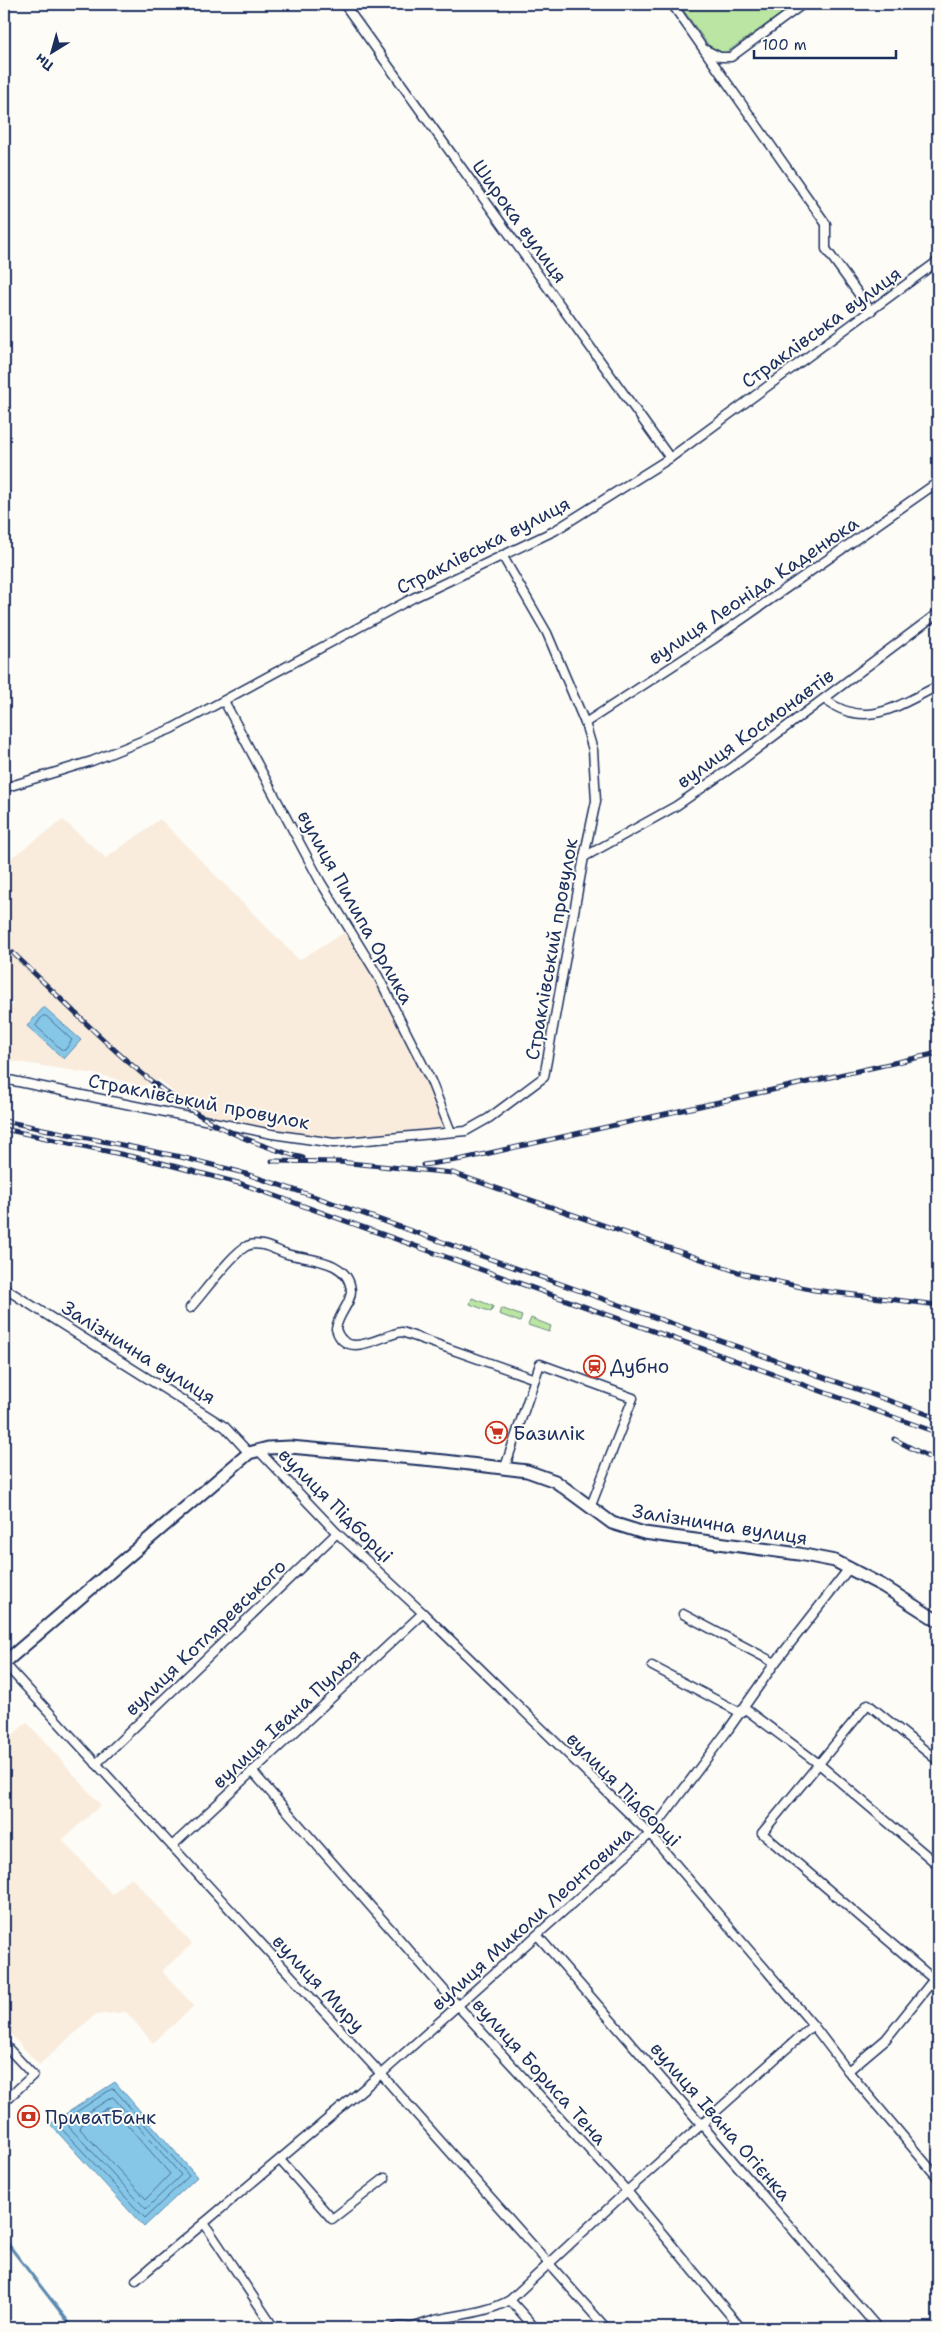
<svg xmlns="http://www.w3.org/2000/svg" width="942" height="2332" viewBox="0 0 942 2332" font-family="'Shantell Sans',sans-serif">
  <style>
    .built { fill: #f9ecdd }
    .green { fill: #bae5a2; stroke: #6a8a80 }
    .water { fill: #86c7e7; stroke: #5b8ab0 }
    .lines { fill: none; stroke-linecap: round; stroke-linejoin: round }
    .shore { stroke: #466c95; stroke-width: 1 }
    .stream { stroke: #5b8ab0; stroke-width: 3 }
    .street-casing { stroke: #1b2f5e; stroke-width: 11 }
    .secondary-casing { stroke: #1b2f5e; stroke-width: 15 }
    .street { stroke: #fdfcf7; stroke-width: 8 }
    .secondary { stroke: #fdfcf7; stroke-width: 11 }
    .rail-casing { stroke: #1b2f5e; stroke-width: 5 }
    .rail { stroke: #fdfcf7; stroke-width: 3; stroke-dasharray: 9; stroke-linecap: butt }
    .labels { text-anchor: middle; stroke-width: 4; stroke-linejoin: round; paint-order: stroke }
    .street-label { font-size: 19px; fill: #1b2f5e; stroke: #fdfcf7 }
    .poi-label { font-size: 19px; fill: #1b2f5e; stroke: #fdfcf7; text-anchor: start }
  </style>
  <rect width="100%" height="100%" fill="#fdfcf7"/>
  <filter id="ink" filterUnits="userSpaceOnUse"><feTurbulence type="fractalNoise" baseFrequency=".02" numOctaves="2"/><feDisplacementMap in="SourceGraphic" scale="10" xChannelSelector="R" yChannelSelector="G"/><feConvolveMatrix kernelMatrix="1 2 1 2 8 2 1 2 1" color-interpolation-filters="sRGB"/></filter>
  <g filter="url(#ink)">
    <!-- built -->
    <g class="built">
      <path d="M160 819 299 960 350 929 378 976 451 1132 334 1143 204 1120 159 1079 155 1083 140 1086 101 1075 4 1060V1014L13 1004 4 995V863L63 820 106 858Z"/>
      <path d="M27 1722 101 1805 62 1840 112 1894 131 1877 192 1944 162 1971 194 2006 153 2043 126 2012 95 2015 39 2065 4 2027V1743Z"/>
    </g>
    <!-- green -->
    <g class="green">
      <path d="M679 4H796L724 54 709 46Z"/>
      <path d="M472 1298 493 1306 491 1312 470 1304Z"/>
      <path d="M501 1308 522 1316 520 1322 499 1314Z"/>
      <path d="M531 1318 551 1326 549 1332 528 1325Z"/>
    </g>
    <!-- water -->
    <g class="water">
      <path d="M44 1007 81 1040 64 1059 27 1026Z"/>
      <path d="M115 2082 197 2177 144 2227 50 2124Z"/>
    </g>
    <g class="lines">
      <!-- shore -->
      <g class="shore">
        <path d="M43 1016H46L72 1040 65 1050H62L36 1026Z"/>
        <path d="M112 2089 115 2090 189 2176 145 2218 59 2126 60 2123Z"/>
        <path d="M113 2097 181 2175 146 2209 69 2127 70 2124Z"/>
        <path d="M109 2107 113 2108 170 2174 146 2199 80 2129 81 2126Z"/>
      </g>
      <!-- stream -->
      <path class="stream" d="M4 2239 73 2328"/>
      <defs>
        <g id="street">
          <path d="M344 4 670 458"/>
          <path d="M672 4 826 224V249L871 311"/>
          <path d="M706 50 720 57H731L803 4"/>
          <path d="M824 699C866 731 898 705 938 686"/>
          <path d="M224 701 320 881 378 976 431 1081 451 1132"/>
          <path d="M585 723 711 641 938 482"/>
          <path d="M4 788 92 761 171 729 413 598 554 531 670 458 938 261"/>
          <path d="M584 857 676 806 734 766 938 613"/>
          <path d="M4 1079 272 1134 334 1143 466 1131 489 1118 544 1077 584 857 596 801 593 750 585 723 547 633 502 555"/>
          <path d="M4 1288 225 1427 249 1453"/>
          <path d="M190 1308C202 1295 233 1252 247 1246 259 1240 275 1250 287 1254 308 1260 349 1259 351 1291 351 1304 338 1314 336 1329 346 1362 383 1334 402 1332L535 1379"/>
          <path d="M258 1450 337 1533 423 1613 650 1834 813 2025 848 2071 938 2178"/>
          <path d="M505 1467 540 1364 633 1398 590 1508"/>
          <path d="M683 1614 775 1663"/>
          <path d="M4 1663 381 2074 606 2328"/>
          <path d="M652 1666 741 1713"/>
          <path d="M744 1708 819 1764 938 1865"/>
          <path d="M938 1761 868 1704 762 1833 938 1983"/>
          <path d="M96 1764 337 1533"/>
          <path d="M252 1771 458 2006 627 2191 741 2328"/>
          <path d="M172 1846 423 1613"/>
          <path d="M538 1936 878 2328"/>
          <path d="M4 2044 33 2075 4 2102"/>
          <path d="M848 2071 886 2039 938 1974"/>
          <path d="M280 2160 332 2219 385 2178"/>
          <path d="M136 2280 204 2223"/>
          <path d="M510 2300 535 2328"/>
          <path d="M274 2328 204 2223 381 2074 650 1834 728 1730 775 1663 850 1567"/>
          <path d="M394 2328C400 2325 407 2328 413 2327 421 2325 428 2322 435 2320 461 2314 487 2313 510 2300L627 2191 813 2025"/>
        </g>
        <path id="secondary" d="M4 1663 249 1453 268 1448 290 1447 445 1461 527 1471 555 1481 612 1523 644 1533 799 1554 835 1561 883 1586 938 1621"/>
      </defs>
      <!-- street casing -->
      <use href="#street" class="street-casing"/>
      <!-- secondary casing -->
      <use href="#secondary" class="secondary-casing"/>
      <!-- street -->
      <use href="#street" class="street"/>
      <!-- secondary -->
      <use href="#secondary" class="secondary"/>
      <defs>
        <g id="rail">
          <path d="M13 953C76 1012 136 1079 211 1122 239 1138 271 1149 303 1158"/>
          <path d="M4 1121 181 1157 240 1172 316 1197 938 1418"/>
          <path d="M4 1129 162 1163 242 1184 938 1433"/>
          <path d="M272 1161 339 1162 453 1173 744 1274 814 1290 938 1305"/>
          <path d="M423 1165 463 1159 938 1053"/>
          <path d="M894 1439 938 1462"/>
        </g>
      </defs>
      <!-- rail casing -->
      <use href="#rail" class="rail-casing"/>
      <!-- rail -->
      <use href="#rail" class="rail"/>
    </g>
  </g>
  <!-- icons -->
  <defs>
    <symbol id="station-ring" viewBox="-11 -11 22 22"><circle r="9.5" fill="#fdfcf7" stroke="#c8321e" stroke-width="1.5"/><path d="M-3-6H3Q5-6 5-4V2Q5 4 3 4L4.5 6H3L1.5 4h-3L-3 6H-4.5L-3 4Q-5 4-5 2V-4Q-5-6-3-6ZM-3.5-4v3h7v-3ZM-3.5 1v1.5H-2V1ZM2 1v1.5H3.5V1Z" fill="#c8321e"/></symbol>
    <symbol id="supermarket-ring" viewBox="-11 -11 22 22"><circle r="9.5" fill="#fdfcf7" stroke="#c8321e" stroke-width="1.5"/><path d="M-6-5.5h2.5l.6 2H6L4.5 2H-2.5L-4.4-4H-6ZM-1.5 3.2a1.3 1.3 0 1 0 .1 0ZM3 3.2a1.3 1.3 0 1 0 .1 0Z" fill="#c8321e"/></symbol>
    <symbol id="bank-ring" viewBox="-11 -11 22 22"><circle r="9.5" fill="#fdfcf7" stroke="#c8321e" stroke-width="1.5"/><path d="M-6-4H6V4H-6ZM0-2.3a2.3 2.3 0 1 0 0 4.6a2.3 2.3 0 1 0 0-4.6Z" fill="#c8321e"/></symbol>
  </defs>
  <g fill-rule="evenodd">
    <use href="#station-ring" x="582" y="1354" width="25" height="25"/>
    <use href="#supermarket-ring" x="484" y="1420" width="25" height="25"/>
    <use href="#bank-ring" x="16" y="2104" width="25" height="25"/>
  </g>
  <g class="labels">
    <!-- street labels -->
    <g class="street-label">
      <text transform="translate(520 221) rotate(54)" y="7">Широка вулиця</text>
      <text transform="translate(821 327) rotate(-36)" y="7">Страклівська вулиця</text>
      <text transform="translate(483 545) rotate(-27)" y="7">Страклівська вулиця</text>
      <text transform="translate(753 590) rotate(-34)" y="7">вулиця Леоніда Каденюка</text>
      <text transform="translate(755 728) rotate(-36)" y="7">вулиця Космонавтів</text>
      <text transform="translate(356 907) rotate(61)" y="7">вулиця Пилипа Орлика</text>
      <text transform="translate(551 949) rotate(-80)" y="7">Страклівський провулок</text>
      <text transform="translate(199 1101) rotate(11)" y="7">Страклівський провулок</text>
      <text transform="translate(139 1352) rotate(32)" y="7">Залізнична вулиця</text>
      <text transform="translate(336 1505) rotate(45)" y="7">вулиця Підборці</text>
      <text transform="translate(720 1524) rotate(9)" y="7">Залізнична вулиця</text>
      <text transform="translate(205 1637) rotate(-44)" y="7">вулиця Котляревського</text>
      <text transform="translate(286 1718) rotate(-43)" y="7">вулиця Івана Пулюя</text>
      <text transform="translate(624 1789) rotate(45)" y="7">вулиця Підборці</text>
      <text transform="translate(532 1918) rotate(-42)" y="7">вулиця Миколи Леонтовича</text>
      <text transform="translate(319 1983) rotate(47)" y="7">вулиця Миру</text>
      <text transform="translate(540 2071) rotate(48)" y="7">вулиця Бориса Тена</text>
      <text transform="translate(721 2121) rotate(49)" y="7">вулиця Івана Огієнка</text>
    </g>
    <!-- poi labels -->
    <g class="poi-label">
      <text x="610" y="1373">Дубно</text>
      <text x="513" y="1440">Базилік</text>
      <text x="45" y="2124">ПриватБанк</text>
    </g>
  </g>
  <!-- margin -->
  <rect width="942" height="2332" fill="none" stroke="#fdfcf7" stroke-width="20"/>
  <rect x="10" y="10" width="922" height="2312" fill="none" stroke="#1b2f5e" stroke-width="2" filter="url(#ink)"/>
  <!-- north arrow -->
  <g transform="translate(52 52) rotate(217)" stroke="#fdfcf7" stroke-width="4" paint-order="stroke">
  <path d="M0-4L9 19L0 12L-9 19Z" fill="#1b2f5e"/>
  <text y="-8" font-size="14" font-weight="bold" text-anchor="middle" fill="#1b2f5e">Пн</text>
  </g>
  <!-- scale -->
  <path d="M754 50v8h142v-8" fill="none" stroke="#1b2f5e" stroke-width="2.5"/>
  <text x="762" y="50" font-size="15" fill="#1b2f5e" stroke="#fdfcf7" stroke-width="4" paint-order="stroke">100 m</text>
</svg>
